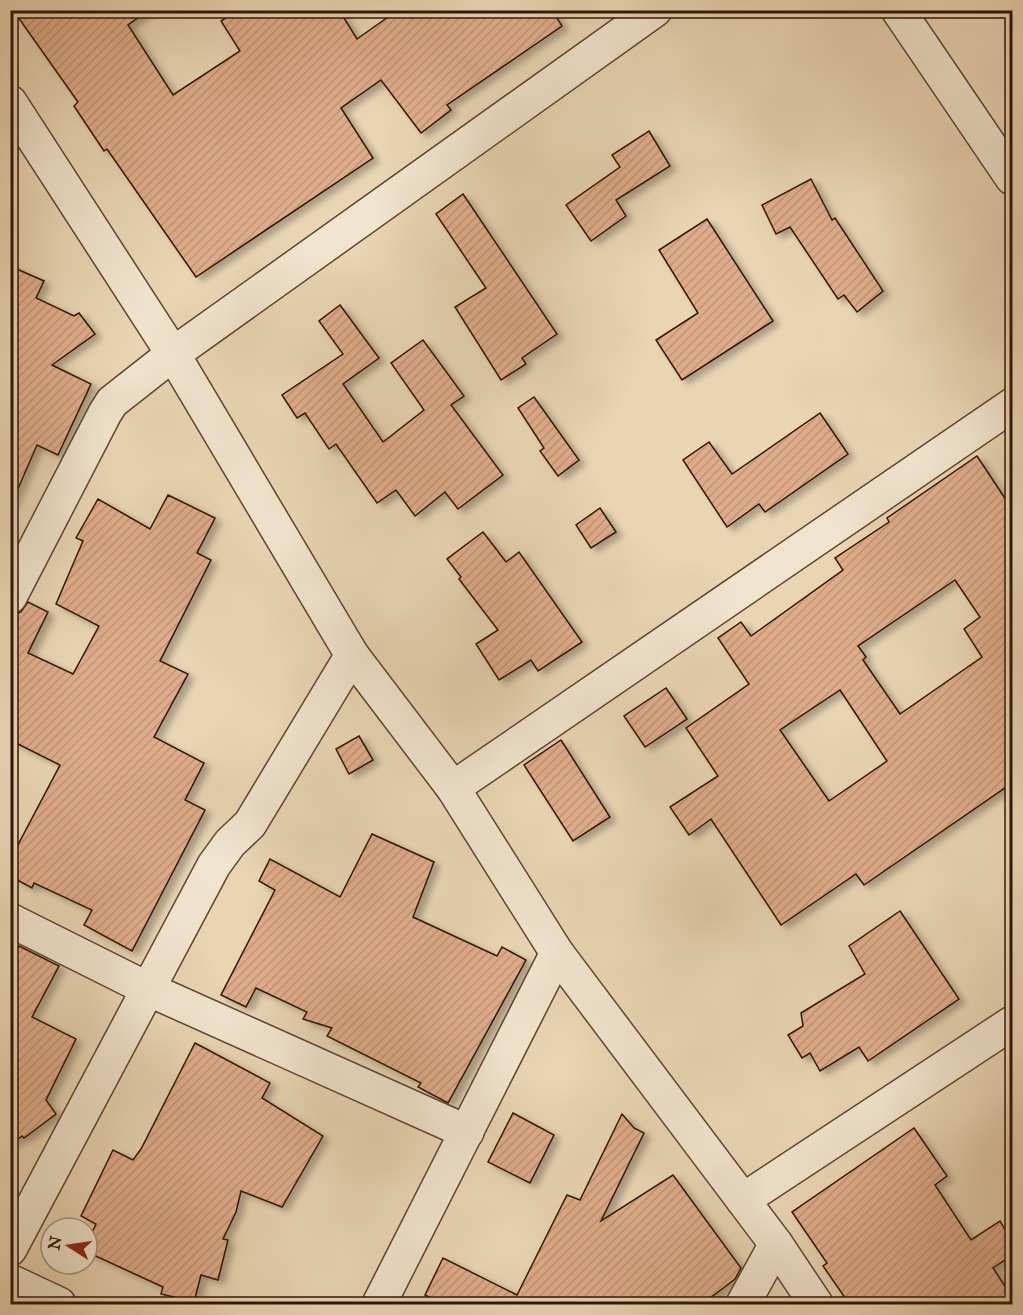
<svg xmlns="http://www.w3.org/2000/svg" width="1023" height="1315" viewBox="0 0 1023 1315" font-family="'IM FELL Great Primer',serif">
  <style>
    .building { fill: url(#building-hatch); stroke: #301406; stroke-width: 1.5; fill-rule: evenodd; filter: url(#shadow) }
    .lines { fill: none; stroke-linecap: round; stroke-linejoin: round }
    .minor-casing { stroke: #5e4432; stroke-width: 36 }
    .minor { stroke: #f1e4ce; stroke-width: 33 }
  </style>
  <defs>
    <pattern id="building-hatch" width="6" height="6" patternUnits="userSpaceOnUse" patternTransform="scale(1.5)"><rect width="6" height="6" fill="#dfac8b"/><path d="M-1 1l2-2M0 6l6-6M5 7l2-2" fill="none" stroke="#c09376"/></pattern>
    <filter id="shadow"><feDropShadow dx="6" dy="4" stdDeviation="3" flood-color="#0004"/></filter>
  </defs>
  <rect width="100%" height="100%" fill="#e9d5b4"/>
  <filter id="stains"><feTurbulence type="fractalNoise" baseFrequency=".00333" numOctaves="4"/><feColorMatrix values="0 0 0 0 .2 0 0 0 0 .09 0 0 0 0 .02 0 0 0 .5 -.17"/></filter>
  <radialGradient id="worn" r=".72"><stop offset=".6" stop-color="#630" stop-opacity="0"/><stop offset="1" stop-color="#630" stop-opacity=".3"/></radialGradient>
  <!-- building -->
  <g class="building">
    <path d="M13 10H149L128 25 173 95 240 51 221 21 238 10H339L357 39 398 10H552L562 26 447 105 451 110 421 133 381 80 341 108 373 158 196 277 107 149 104 151 74 106 78 102Z"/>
    <path d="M649 131 670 166 616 200 626 216 591 241 566 205 620 167 612 155Z"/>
    <path d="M811 179 832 220 835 218 883 291 857 312 844 295 838 299 790 227 776 234 762 205Z"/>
    <path d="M463 194 557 334 522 358 526 364 501 380 455 307 486 288 436 214Z"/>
    <path d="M707 219 773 321 682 380 656 340 698 313 659 250Z"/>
    <path d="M10 266 44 281 36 298 74 316 79 313 95 334 52 365 91 384 58 455 37 445 10 507Z"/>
    <path d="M340 305 379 358 343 384 383 442 424 410 391 363 423 340 464 396 451 405 503 475 458 509 445 492 415 516 396 490 377 503 336 444 329 449 305 413 297 418 282 395 343 354 319 321Z"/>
    <path d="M534 397 579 460 558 476 540 451 544 448 518 408Z"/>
    <path d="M820 413 848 454 765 512 759 504 727 527 683 460 709 442 732 474Z"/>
    <path d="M977 456 1012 509V783L864 885 856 874 781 925 711 819 689 835 670 807 718 776 686 728 749 684 718 638 741 622 751 636 843 570 835 558 889 522 887 518ZM955 580 980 617 964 629 982 657 900 714 863 660 866 657 858 646ZM840 690 887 761 829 801 780 730Z"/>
    <path d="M168 495 215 518 197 553 211 560 160 661 188 674 154 737 204 763 185 800 205 810 132 951 84 925 92 910 34 883 32 888 10 876V860L60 765 10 740V616L21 612 28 602 48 612 28 653 73 674 99 626 56 604 83 541 76 538 98 499 150 529Z"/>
    <path d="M600 508 616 532 591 548 576 525Z"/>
    <path d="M483 532 506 562 519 552 582 642 538 671 531 660 499 680 476 644 498 630 459 579 461 577 447 559Z"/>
    <path d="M666 688 687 719 645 747 624 716Z"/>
    <path d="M359 736 373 760 349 774 336 749Z"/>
    <path d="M561 740 610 817 573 841 524 765Z"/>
    <path d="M372 834 434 862 413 917 497 956 502 947 526 960 448 1103 418 1087 421 1083 327 1036 332 1028 303 1019 307 1012 256 988 246 1007 221 995 275 890 259 881 270 859 340 897Z"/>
    <path d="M900 911 959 999 868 1061 859 1047 820 1071 810 1053 802 1058 788 1035 803 1026 801 1013 865 974 849 946Z"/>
    <path d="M19 946 59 966 32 1017 76 1039 46 1100 56 1114 24 1138 22 1136 10 1145V962Z"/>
    <path d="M195 1043 270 1083 262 1098 323 1136 282 1207 241 1191 236 1212 223 1239 228 1240 218 1280 201 1275 194 1302 161 1294 163 1287 87 1252V1243L96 1224 81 1216 113 1150 133 1160 141 1149Z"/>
    <path d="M513 1113 554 1135 530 1183 488 1162Z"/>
    <path d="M622 1114 634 1128 644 1133 601 1221 673 1175 741 1268 735 1279 701 1305H444L425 1295 443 1258 517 1295 567 1195 580 1200Z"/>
    <path d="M914 1128 947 1176 935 1185 971 1240 1000 1221 1012 1241V1255L993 1268 1012 1297V1305H850L823 1266 827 1263 792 1212Z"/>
  </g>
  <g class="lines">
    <defs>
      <g id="minor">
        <path d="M898 10 1012 178"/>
        <path d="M10 102 173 354 352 655 453 788 557 953 776 1244 816 1304"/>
        <path d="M10 597 105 413 112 402 173 354 655 10"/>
        <path d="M453 788 1012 405"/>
        <path d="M10 920 150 990 467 1132"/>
        <path d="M743 1200 1012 1023"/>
        <path d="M10 1249 214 865 230 843 250 824 352 655"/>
        <path d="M10 1281 59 1304"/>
        <path d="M379 1304 557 953"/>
        <path d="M743 1304 776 1244"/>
      </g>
    </defs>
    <!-- minor casing -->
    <use href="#minor" class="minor-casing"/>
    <!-- minor -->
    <use href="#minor" class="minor"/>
  </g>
  <!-- margin -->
  <rect width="1023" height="1315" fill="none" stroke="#e9d5b4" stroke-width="36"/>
  <rect x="12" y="12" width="999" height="1291" fill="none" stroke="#301406" stroke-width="3"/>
  <rect x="18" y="18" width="987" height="1279" fill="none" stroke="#301406" stroke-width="1.5"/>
  <!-- north arrow -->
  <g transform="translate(69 1246) rotate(282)"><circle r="28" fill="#f1e4ce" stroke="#a4917e" stroke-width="1.5"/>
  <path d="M0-4.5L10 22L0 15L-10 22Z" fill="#8f2418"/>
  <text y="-9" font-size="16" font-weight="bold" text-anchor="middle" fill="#301406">N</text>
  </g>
  <rect width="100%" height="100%" filter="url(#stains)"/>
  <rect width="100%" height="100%" fill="url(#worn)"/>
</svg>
